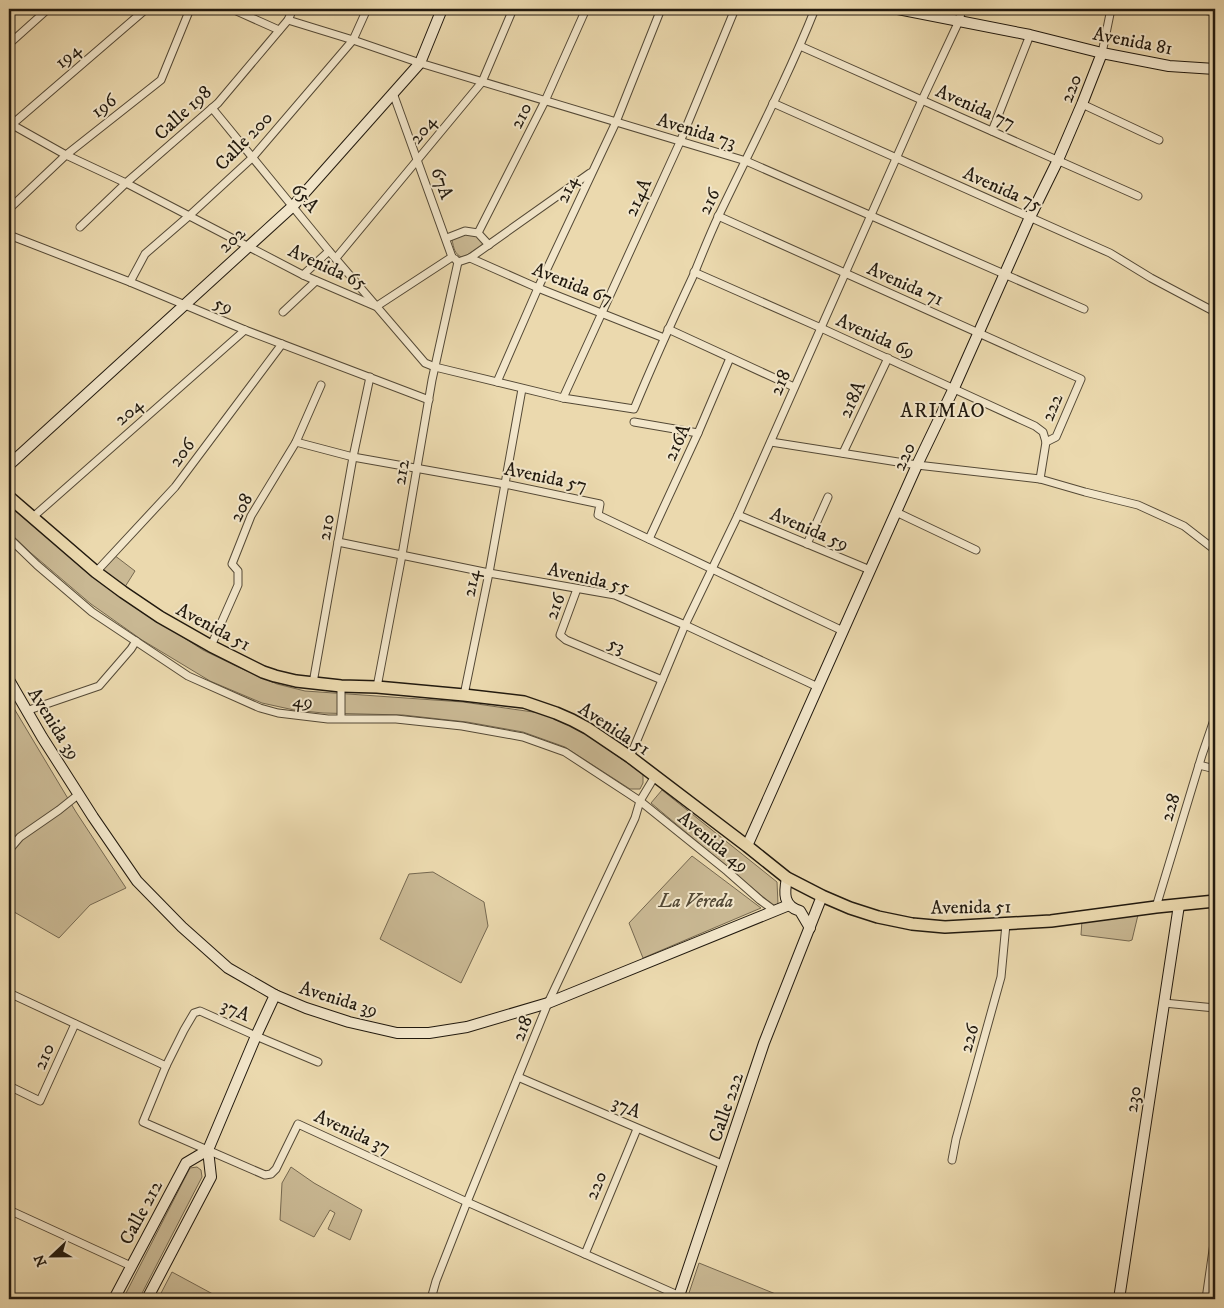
<svg xmlns="http://www.w3.org/2000/svg" width="1224" height="1308" viewBox="0 0 1224 1308" font-family="'IM FELL DW Pica',serif">
  <style>
    .green { fill: #c9b893; stroke: #756850 }
    .lines { fill: none; stroke-linecap: round; stroke-linejoin: round }
    .street-casing { stroke: #544936; stroke-width: 9 }
    .secondary-casing { stroke: #21190e; stroke-width: 12 }
    .primary-casing { stroke: #21190e; stroke-width: 14 }
    .street { stroke: #f2e6ca; stroke-width: 7 }
    .secondary { stroke: #f2e6ca; stroke-width: 10 }
    .primary { stroke: #ebd9ae; stroke-width: 11 }
    .labels { text-anchor: middle; stroke-width: 4; stroke-linejoin: round; paint-order: stroke }
    .street-label { font-size: 19px; fill: #21190e; stroke: #f2e6ca }
    .park-label { font-size: 19px; font-style: italic; fill: #534936; stroke: #f2e6ca }
    .neighbourhood-label { font-size: 20px; letter-spacing: 1px; fill: #21190e; stroke: #f2e6ca }
  </style>
  <rect width="100%" height="100%" fill="#ebd9ae"/>
  <filter id="stains"><feTurbulence type="fractalNoise" baseFrequency=".004" numOctaves="4"/><feColorMatrix values="0 0 0 0 .2 0 0 0 0 .09 0 0 0 0 .02 0 0 0 .5 -.17"/></filter>
  <radialGradient id="worn" r=".72"><stop offset=".6" stop-color="#630" stop-opacity="0"/><stop offset="1" stop-color="#630" stop-opacity=".3"/></radialGradient>
  <!-- green -->
  <g class="green">
    <path d="M464 234 477 236 484 244 463 258C454 254 454 248 452 240Z"/>
    <path d="M9 502 158 621 203 650 238 667 277 684 305 691 463 702 540 713 579 729 643 774V783L640 789H630L565 747 523 732 467 722 403 715 323 713 294 710 262 703 210 681 142 640 91 604 31 553 9 532Z"/>
    <path d="M114 555 135 571 123 590 101 571Z"/>
    <path d="M9 700 76 812 126 888 90 905 59 938 9 909Z"/>
    <path d="M662 790 777 882 778 904 774 906 651 803Z"/>
    <path d="M692 856 761 908 643 958 629 923Z"/>
    <path d="M433 872 484 902 488 926 461 983 380 939 409 874Z"/>
    <path d="M1138 915 1132 940 1129 941 1081 935 1082 920Z"/>
    <path d="M197 1167 201 1170 202 1177 139 1299H123L190 1168Z"/>
    <path d="M291 1167 314 1183 362 1210 350 1240 328 1229 335 1213 330 1210 314 1237 280 1220 282 1183Z"/>
    <path d="M699 1263 788 1299H687Z"/>
    <path d="M172 1272 222 1299H158Z"/>
  </g>
  <g class="lines">
    <defs>
      <g id="street">
        <path d="M232 9 279 30"/>
        <path d="M1198 9 1215 12"/>
        <path d="M288 20 353 40 420 63 746 161 1084 309"/>
        <path d="M9 44 48 9"/>
        <path d="M800 46 1138 196"/>
        <path d="M1102 53 1111 9"/>
        <path d="M393 93 452 257"/>
        <path d="M773 103 1110 253 1151 278 1215 312"/>
        <path d="M1082 104 1159 140"/>
        <path d="M212 108 329 251 425 363 435 367 563 398 634 409C653 363 673 319 694 274 702 254 710 234 719 215 752 146 787 79 815 9"/>
        <path d="M9 123 66 155 126 183 303 275 375 306"/>
        <path d="M9 127 146 9"/>
        <path d="M992 131 1030 35"/>
        <path d="M9 209 66 155 161 80 190 9"/>
        <path d="M718 216 1081 379 1056 437 1046 442"/>
        <path d="M80 227 126 183 218 103 288 20 293 9"/>
        <path d="M478 233 545 101 586 9"/>
        <path d="M9 235 130 282 245 330 429 400"/>
        <path d="M447 238 465 231 478 233 489 245"/>
        <path d="M336 258 482 82 513 9"/>
        <path d="M470 258 538 288 664 338"/>
        <path d="M455 259 458 262 470 258 590 173"/>
        <path d="M694 272 821 328 1035 426 1043 432 1046 442 1040 479"/>
        <path d="M303 275 329 251"/>
        <path d="M130 282 145 254 190 215 252 158 353 40 367 9"/>
        <path d="M377 306 452 257"/>
        <path d="M283 312 316 281"/>
        <path d="M668 329 794 387"/>
        <path d="M497 382 538 288 616 122 661 9"/>
        <path d="M563 398 680 142 735 9"/>
        <path d="M634 422 698 433"/>
        <path d="M296 442 353 457 505 484 600 504 598 515 843 631"/>
        <path d="M771 442 917 465 1040 479 1085 492 1138 505 1184 526 1215 550"/>
        <path d="M843 453 888 358"/>
        <path d="M896 512 976 550"/>
        <path d="M738 515 870 570"/>
        <path d="M33 517 245 330"/>
        <path d="M9 538 37 565 92 612 188 676 260 708 278 713 328 719H396L462 726 523 737 565 752 640 801 727 871 760 900 775 911"/>
        <path d="M649 539 698 433 730 358"/>
        <path d="M338 542 489 573 615 595 685 625 818 687"/>
        <path d="M807 544 828 497"/>
        <path d="M96 572 175 487 282 344"/>
        <path d="M577 589 560 635 566 640 662 680"/>
        <path d="M211 646 238 585V571L232 564 251 516 296 442 321 385"/>
        <path d="M313 683 353 457 370 377"/>
        <path d="M341 686V718"/>
        <path d="M377 687 402 555 432 380 458 262"/>
        <path d="M464 695 489 573 522 389"/>
        <path d="M26 711 99 686 131 649 136 641"/>
        <path d="M630 757 685 625 738 515 922 100 959 21 962 9"/>
        <path d="M1199 765 1215 769"/>
        <path d="M9 850 20 837 59 810 79 794"/>
        <path d="M1156 907 1202 755 1215 717"/>
        <path d="M9 993 166 1066"/>
        <path d="M1164 1003 1215 1008"/>
        <path d="M318 1062 256 1036 200 1011 194 1013 184 1030 166 1066 143 1122 265 1175 271 1174 276 1169 298 1124 467 1202 680 1296"/>
        <path d="M518 1077 724 1165"/>
        <path d="M9 1086 40 1101 75 1024"/>
        <path d="M952 1160 956 1139 1001 977 1006 924"/>
        <path d="M9 1210 131 1266"/>
        <path d="M585 1254 637 1129"/>
        <path d="M431 1299 436 1281 467 1202 548 1003 635 818 640 801 655 776"/>
        <path d="M1206 1299 1215 1236"/>
      </g>
      <g id="secondary">
        <path d="M898 9 1030 35 1102 53 1169 66 1215 69"/>
        <path d="M9 465 293 206 420 63 442 9"/>
        <path d="M9 680 42 737 93 817 137 881 182 927 228 968 275 995 306 1008 349 1022 397 1033H429L467 1027 548 1003 789 905"/>
        <path d="M747 846 917 465 954 388 1030 217 1058 160 1082 104 1102 53"/>
        <path d="M787 878C784 893 783 906 800 911L810 928"/>
        <path d="M114 1299 186 1163 208 1150"/>
        <path d="M147 1299 211 1177 208 1150 256 1036 275 995"/>
        <path d="M678 1299 764 1043 822 896"/>
        <path d="M1119 1299 1179 905"/>
      </g>
      <path id="primary" d="M9 497 96 572 123 592 160 617 211 646 263 672 275 676 296 681 341 686 377 687 464 695 524 702 556 713 572 720 587 728 630 757 747 846 787 878 822 896 850 908 878 917 912 924 945 927 1051 921 1156 907 1215 901"/>
    </defs>
    <!-- street casing -->
    <use href="#street" class="street-casing"/>
    <!-- secondary casing -->
    <use href="#secondary" class="secondary-casing"/>
    <!-- primary casing -->
    <use href="#primary" class="primary-casing"/>
    <!-- street -->
    <use href="#street" class="street"/>
    <!-- secondary -->
    <use href="#secondary" class="secondary"/>
    <!-- primary -->
    <use href="#primary" class="primary"/>
  </g>
  <g class="labels">
    <!-- street labels -->
    <g class="street-label">
      <text transform="translate(1133 40) rotate(11)" y="7">Avenida 81</text>
      <text transform="translate(67 55) rotate(-41)" y="7">194</text>
      <text transform="translate(1070 88) rotate(-68)" y="7">220</text>
      <text transform="translate(103 105) rotate(-38)" y="7">196</text>
      <text transform="translate(976 106) rotate(24)" y="7">Avenida 77</text>
      <text transform="translate(182 112) rotate(-43)" y="7">Calle 198</text>
      <text transform="translate(520 115) rotate(-63)" y="7">210</text>
      <text transform="translate(422 129) rotate(-51)" y="7">204</text>
      <text transform="translate(697 130) rotate(17)" y="7">Avenida 73</text>
      <text transform="translate(243 140) rotate(-46)" y="7">Calle 200</text>
      <text transform="translate(443 183) rotate(70)" y="7">67A</text>
      <text transform="translate(1003 188) rotate(24)" y="7">Avenida 75</text>
      <text transform="translate(566 189) rotate(-65)" y="7">214</text>
      <text transform="translate(306 197) rotate(50)" y="7">65A</text>
      <text transform="translate(637 197) rotate(-65)" y="7">214A</text>
      <text transform="translate(708 201) rotate(-64)" y="7">216</text>
      <text transform="translate(231 239) rotate(-42)" y="7">202</text>
      <text transform="translate(328 266) rotate(25)" y="7">Avenida 65</text>
      <text transform="translate(573 283) rotate(22)" y="7">Avenida 67</text>
      <text transform="translate(906 283) rotate(24)" y="7">Avenida 71</text>
      <text transform="translate(224 304) rotate(22)" y="7">59</text>
      <text transform="translate(876 335) rotate(24)" y="7">Avenida 69</text>
      <text transform="translate(779 382) rotate(-66)" y="7">218</text>
      <text transform="translate(851 399) rotate(-65)" y="7">218A</text>
      <text transform="translate(1051 407) rotate(-67)" y="7">222</text>
      <text transform="translate(128 411) rotate(-41)" y="7">204</text>
      <text transform="translate(676 442) rotate(-65)" y="7">216A</text>
      <text transform="translate(181 452) rotate(-53)" y="7">206</text>
      <text transform="translate(903 456) rotate(-65)" y="7">220</text>
      <text transform="translate(400 472) rotate(-80)" y="7">212</text>
      <text transform="translate(546 476) rotate(12)" y="7">Avenida 57</text>
      <text transform="translate(240 507) rotate(-63)" y="7">208</text>
      <text transform="translate(325 527) rotate(-80)" y="7">210</text>
      <text transform="translate(810 528) rotate(23)" y="7">Avenida 59</text>
      <text transform="translate(589 577) rotate(13)" y="7">Avenida 55</text>
      <text transform="translate(470 583) rotate(-79)" y="7">214</text>
      <text transform="translate(554 606) rotate(-70)" y="7">216</text>
      <text transform="translate(214 626) rotate(28)" y="7">Avenida 51</text>
      <text transform="translate(617 644) rotate(23)" y="7">53</text>
      <text transform="translate(303 700) rotate(6)" y="7">49</text>
      <text transform="translate(55 723) rotate(58)" y="7">Avenida 39</text>
      <text transform="translate(615 728) rotate(33)" y="7">Avenida 51</text>
      <text transform="translate(1169 807) rotate(-73)" y="7">228</text>
      <text transform="translate(714 841) rotate(39)" y="7">Avenida 49</text>
      <text transform="translate(971 906) rotate(-1)" y="7">Avenida 51</text>
      <text transform="translate(339 998) rotate(17)" y="7">Avenida 39</text>
      <text transform="translate(236 1009) rotate(24)" y="7">37A</text>
      <text transform="translate(521 1028) rotate(-68)" y="7">218</text>
      <text transform="translate(968 1038) rotate(-74)" y="7">226</text>
      <text transform="translate(43 1056) rotate(-66)" y="7">210</text>
      <text transform="translate(1132 1099) rotate(-81)" y="7">230</text>
      <text transform="translate(627 1106) rotate(23)" y="7">37A</text>
      <text transform="translate(725 1107) rotate(-71)" y="7">Calle 222</text>
      <text transform="translate(353 1131) rotate(25)" y="7">Avenida 37</text>
      <text transform="translate(595 1185) rotate(-67)" y="7">220</text>
      <text transform="translate(140 1212) rotate(-62)" y="7">Calle 212</text>
    </g>
    <!-- park labels -->
    <g class="park-label">
      <text x="696" y="907">La Vereda</text>
    </g>
    <!-- neighbourhood labels -->
    <g class="neighbourhood-label">
      <text x="943" y="417">ARIMAO</text>
    </g>
  </g>
  <!-- margin -->
  <rect width="1224" height="1308" fill="none" stroke="#ebd9ae" stroke-width="30"/>
  <rect x="10" y="10" width="1204" height="1288" fill="none" stroke="#21190e" stroke-width="2.5"/>
  <rect x="15" y="15" width="1194" height="1278" fill="none" stroke="#21190e"/>
  <!-- north arrow -->
  <g transform="translate(52 1256) rotate(248)" stroke="#f2e6ca" stroke-width="4" paint-order="stroke">
  <path d="M0-4L9 19L0 12L-9 19Z" fill="#21190e"/>
  <text y="-8" font-size="14" font-weight="bold" text-anchor="middle" fill="#21190e">N</text>
  </g>
  <rect width="100%" height="100%" filter="url(#stains)"/>
  <rect width="100%" height="100%" fill="url(#worn)"/>
</svg>
